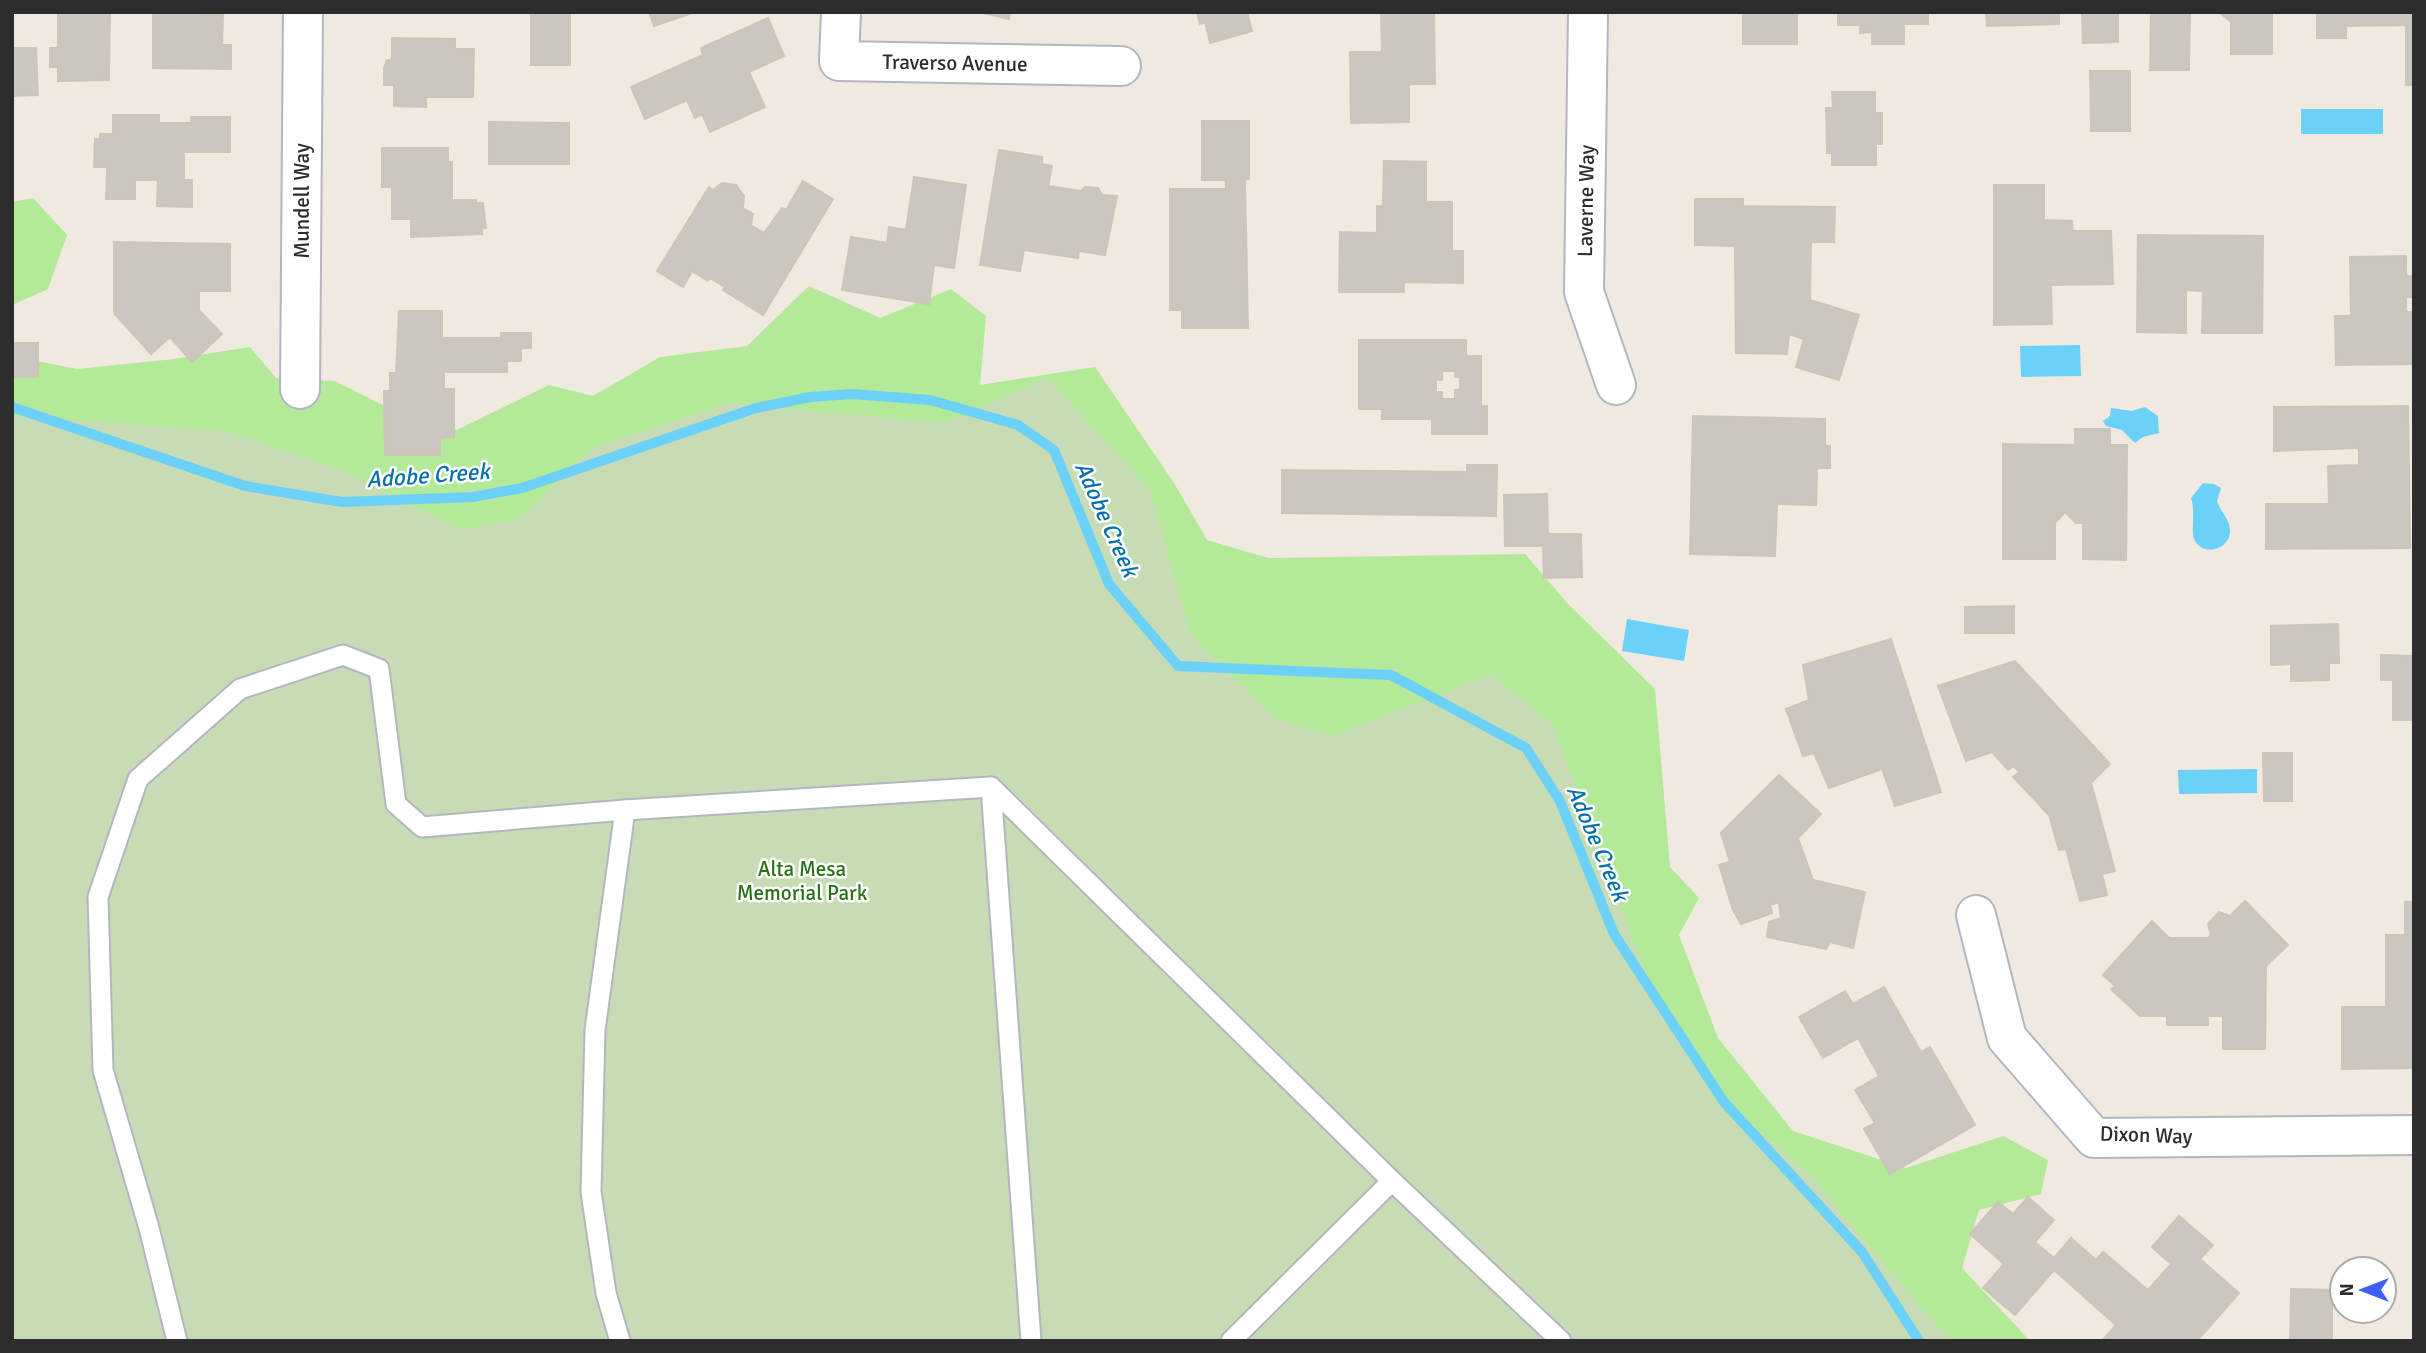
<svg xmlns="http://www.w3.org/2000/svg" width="2426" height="1353" viewBox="0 0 2426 1353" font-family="Signika,sans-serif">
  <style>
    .green { fill: #b3e999 }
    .cemetery { fill: #c7dbb5 }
    .water { fill: #6cd1f8 }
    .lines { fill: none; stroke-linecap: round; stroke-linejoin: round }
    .stream { stroke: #6cd1f8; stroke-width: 10 }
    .building { fill: #cbc6bf; stroke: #ccc5b8; stroke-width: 2; fill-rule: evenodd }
    .service-casing { stroke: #b3b6c2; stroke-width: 23 }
    .minor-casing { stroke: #b3b6c2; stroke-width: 42 }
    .service { stroke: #fff; stroke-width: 19 }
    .minor { stroke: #fff; stroke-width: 38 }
    .labels { text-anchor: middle; stroke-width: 5; stroke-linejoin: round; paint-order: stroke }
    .street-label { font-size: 21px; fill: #2d2d2d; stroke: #fff }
    .park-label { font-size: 21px; fill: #287315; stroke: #fff }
    .water-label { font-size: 23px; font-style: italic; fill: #0370ac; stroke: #fff }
  </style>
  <rect width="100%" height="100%" fill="#f0e9df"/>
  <!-- green -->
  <g class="green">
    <path d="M33 198 67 235 48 289 12 305V202Z"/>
    <path d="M809 286 880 318 951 289 986 316 980 385 1095 367 1174 483 1207 540 1268 558 1525 554 1568 604 1655 689 1670 867 1699 898 1679 935 1718 1038 1793 1131 1906 1168 2003 1136 2048 1160 2041 1194 1979 1210 1962 1268 2030 1341H1799L645 555 12 480V356L77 369 174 359 250 347 276 378 335 381 393 410 457 430 549 385 593 396 660 357 747 346Z"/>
  </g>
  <!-- cemetery -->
  <path class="cemetery" d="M1047 378 1150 490 1191 636 1276 719 1333 736 1492 674 1553 726 1646 974 1709 1089 1811 1176 1927 1315 1954 1341H12V416L226 431 344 471 460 530 520 519 592 448 730 403 944 423Z"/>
  <!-- water -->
  <g class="water">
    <rect x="2301" y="109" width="82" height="25"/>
    <path d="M2080 345 2081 376 2021 377 2020 346Z"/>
    <path d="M2145 407 2158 416 2159 433 2143 437 2135 443 2122 430 2106 426 2103 421 2110 416 2111 408 2132 411Z"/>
    <path d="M2203 483 2214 484 2221 488 2217 501C2221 513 2230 519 2230 531 2230 549 2204 557 2195 541 2190 533 2196 512 2191 498Z"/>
    <path d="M1627 619 1689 630 1684 661 1622 651Z"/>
    <path d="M2257 769V793L2179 794 2178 770Z"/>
  </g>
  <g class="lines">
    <!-- stream -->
    <path class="stream" d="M12 407 245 486 342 502 473 497 522 488 756 408 810 397 852 394 930 400 1018 425 1054 450 1109 584 1178 666 1391 675 1526 748 1560 801 1614 934 1724 1102 1862 1252 1919 1341"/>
  </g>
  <!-- building -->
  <g class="building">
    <path d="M58 12H110L109 80 58 81V67H50V48H58Z"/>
    <path d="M153 12 223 15 222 45H231V69L153 68Z"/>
    <path d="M649 12H695L654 26Z"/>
    <path d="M979 12H1010L1009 19Z"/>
    <path d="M1197 12H1247L1252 31 1210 43 1205 22 1200 24Z"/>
    <path d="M1381 12H1434L1435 84H1409V122L1351 123 1350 52H1382Z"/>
    <rect x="1743" y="12" width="54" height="32"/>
    <path d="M1838 12H1928V24H1904V44H1872V32L1860 33V25H1838Z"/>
    <path d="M1986 12H2059V24L1987 26Z"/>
    <path d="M2082 12H2118V42L2083 43Z"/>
    <path d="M2151 12H2190L2189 70H2150Z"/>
    <path d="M2272 12V54H2231V22L2219 12Z"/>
    <path d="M2317 12H2414V85H2406V25L2346 26V38H2317Z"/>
    <path d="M570 13V65H531V14Z"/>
    <path d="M768 18 784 56 749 72 765 107 710 132 702 114 695 118 687 100 645 119 631 87 703 55 701 48Z"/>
    <path d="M392 38 455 39V49H474L473 97H426V107L394 106V85H384V68L387 60H392Z"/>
    <path d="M12 48H36L38 95 12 96Z"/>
    <path d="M2090 71H2130V131H2091Z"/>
    <path d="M1832 92H1875V113H1882V144H1876V165H1832V153H1827L1826 108H1833Z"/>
    <path d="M113 115H159V123H191V117H230V152H184V180H192V207L157 206 158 180H135V199H106L107 167H94L95 139H100V134H113Z"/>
    <path d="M1202 121H1249V179H1245L1248 328H1182V310H1170V189H1226V180H1202Z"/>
    <path d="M489 122 569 123V164H489Z"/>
    <path d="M382 148H448V162H452V200H476V203H483L486 228H482V234L411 237V219H392V187H382Z"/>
    <path d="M999 150 1042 157V164L1052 166 1048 186 1081 191 1085 187 1098 188 1102 195 1117 196 1105 255 1079 251 1078 258 1024 250 1020 271 980 265Z"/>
    <path d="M1384 161 1426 162V202H1452V251H1463V283L1404 282V292H1339L1340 232 1377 233V206H1383Z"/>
    <path d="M914 177 966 185 954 268 934 265 929 304 842 290 851 237 887 243 889 227 906 230Z"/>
    <path d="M803 181 833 199 763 315 723 290 725 287 710 278 708 281 692 271 683 287 657 271 709 187 713 190 722 183 736 185 744 196 743 208 753 214 751 225 764 233 782 208 786 210Z"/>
    <path d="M1994 185H2044V220L2072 221 2073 231H2111L2113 284 2051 285 2052 324 1994 325Z"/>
    <path d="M1695 199H1743V206L1835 207 1834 242H1811L1810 300 1859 315 1839 380 1796 367 1804 339 1789 334 1787 354 1736 353 1735 246 1695 245Z"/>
    <path d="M2138 235 2263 236 2262 333H2202L2203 291 2186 290V333L2137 332Z"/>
    <path d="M114 242 230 244V291H199V310L222 334 192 362 170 337 151 354 114 313Z"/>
    <path d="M2406 256V276H2414V297H2406V312H2414V364L2336 365 2335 316H2351L2350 257Z"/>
    <path d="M399 311H442V338H501V333H531V348H521V361H507V372H444V389H454V437H440V455H385L384 391H390V373H396Z"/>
    <path d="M1359 340H1466V356H1481V406H1487V434H1432V419H1382V409H1359ZM1442 371H1455V377H1460V390H1455V399H1442V392H1436V380H1442Z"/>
    <rect x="12" y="343" width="26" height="34"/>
    <path d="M2408 406 2410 548 2266 549V504H2329L2328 466 2359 465V448L2274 451V407Z"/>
    <path d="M1693 416 1825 419V446H1830V468H1817L1816 505 1777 504 1775 556 1690 554Z"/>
    <path d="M2075 429H2110V445H2127L2126 560 2083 559V523H2076L2065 512 2055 523V559H2003V444L2075 445Z"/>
    <path d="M1467 465H1497L1496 516 1282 513V470L1467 472Z"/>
    <path d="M1547 494 1548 534H1581L1582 577 1544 578 1543 546H1505L1504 495Z"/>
    <path d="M2014 606V633H1965V607Z"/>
    <path d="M2338 624 2339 663H2329V680L2291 681V664L2271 665V626Z"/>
    <path d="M1891 639 1941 792 1895 806 1882 769 1829 788 1814 753 1803 756 1786 709 1809 700 1803 665Z"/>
    <path d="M2381 655 2414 656V720H2393V680H2381Z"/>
    <path d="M2015 661 2110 764 2091 783 2115 871 2102 874 2107 895 2080 901 2066 849 2059 850 2049 815 2013 777 2020 772 2013 766 2008 770 1992 752 1966 761 1938 686Z"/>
    <path d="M2263 753H2292V801H2264Z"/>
    <path d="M1779 775 1821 814 1798 838 1813 880 1865 892 1853 948 1830 942 1826 949 1767 937 1769 922 1781 918 1779 902 1770 905 1772 913 1741 924 1733 910 1719 865 1730 862 1721 833Z"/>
    <path d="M2245 901 2288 945 2266 966 2265 1049H2223V1016H2208V1025H2167V1016H2140L2111 989 2115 986 2103 975 2152 921 2169 938H2208L2211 935 2208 924 2219 912 2230 916Z"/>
    <path d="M2405 902H2414V1068L2342 1069V1007H2386V935H2405Z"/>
    <path d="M1884 987 1921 1052 1930 1047 1975 1125 1890 1174 1864 1129 1875 1123 1855 1090 1879 1076 1858 1038 1823 1058 1799 1017 1845 991 1853 1004Z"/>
    <path d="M2028 1197 2054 1220 2035 1242 2054 1258 2071 1238 2096 1260 2103 1252 2148 1290 2171 1264 2152 1247 2179 1216 2213 1245 2200 1259 2239 1293 2197 1341 2181 1338 2179 1341H2102L2116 1325 2054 1270 2015 1315 1983 1288 2004 1264 1970 1234 1998 1202 2013 1214Z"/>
    <path d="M2291 1289 2332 1290V1341H2290Z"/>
  </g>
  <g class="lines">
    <defs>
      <g id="service">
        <path d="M991 787 1031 1341"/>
        <path d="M177 1341 149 1228 103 1070 98 897 138 779 240 689 343 655 379 669 396 804 422 827 625 810 991 787 1392 1181 1561 1341"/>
        <path d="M620 1341 606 1293 591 1192 595 1030 625 810"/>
        <path d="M1231 1341 1392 1181"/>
      </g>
      <g id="minor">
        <path d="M841 12 839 61 1121 66"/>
        <path d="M1588 12 1584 292 1616 385"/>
        <path d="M300 389 303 12"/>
        <path d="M1976 915 2007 1038 2094 1138 2414 1135"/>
      </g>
    </defs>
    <!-- service casing -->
    <use href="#service" class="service-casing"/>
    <!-- minor casing -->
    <use href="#minor" class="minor-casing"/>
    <!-- service -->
    <use href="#service" class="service"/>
    <!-- minor -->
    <use href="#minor" class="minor"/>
  </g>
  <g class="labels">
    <!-- street labels -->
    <g class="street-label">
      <text transform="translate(955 63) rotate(1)" y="7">Traverso Avenue</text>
      <text transform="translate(302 201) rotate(-90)" y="7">Mundell Way</text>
      <text transform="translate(1586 201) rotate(-89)" y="7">Laverne Way</text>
      <text transform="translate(2146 1135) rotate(2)" y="7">Dixon Way</text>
    </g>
    <!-- park labels -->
    <g class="park-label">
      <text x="802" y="876">Alta Mesa<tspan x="802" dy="24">Memorial Park</tspan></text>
    </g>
    <!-- water labels -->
    <g class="water-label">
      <text transform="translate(428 475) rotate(-4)" y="8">Adobe Creek</text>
      <text transform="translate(1107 519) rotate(66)" y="8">Adobe Creek</text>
      <text transform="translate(1598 843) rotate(67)" y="8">Adobe Creek</text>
    </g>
  </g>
  <!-- border -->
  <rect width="2426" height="1353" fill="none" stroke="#2d2d2d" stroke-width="28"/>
  <!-- north arrow -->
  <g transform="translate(2363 1290) rotate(270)"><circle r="33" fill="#ffffff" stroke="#ababab" stroke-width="2"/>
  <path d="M0-5L12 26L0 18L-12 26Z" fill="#3d5fff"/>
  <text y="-10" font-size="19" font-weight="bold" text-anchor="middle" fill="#2d2d2d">N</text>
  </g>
</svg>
